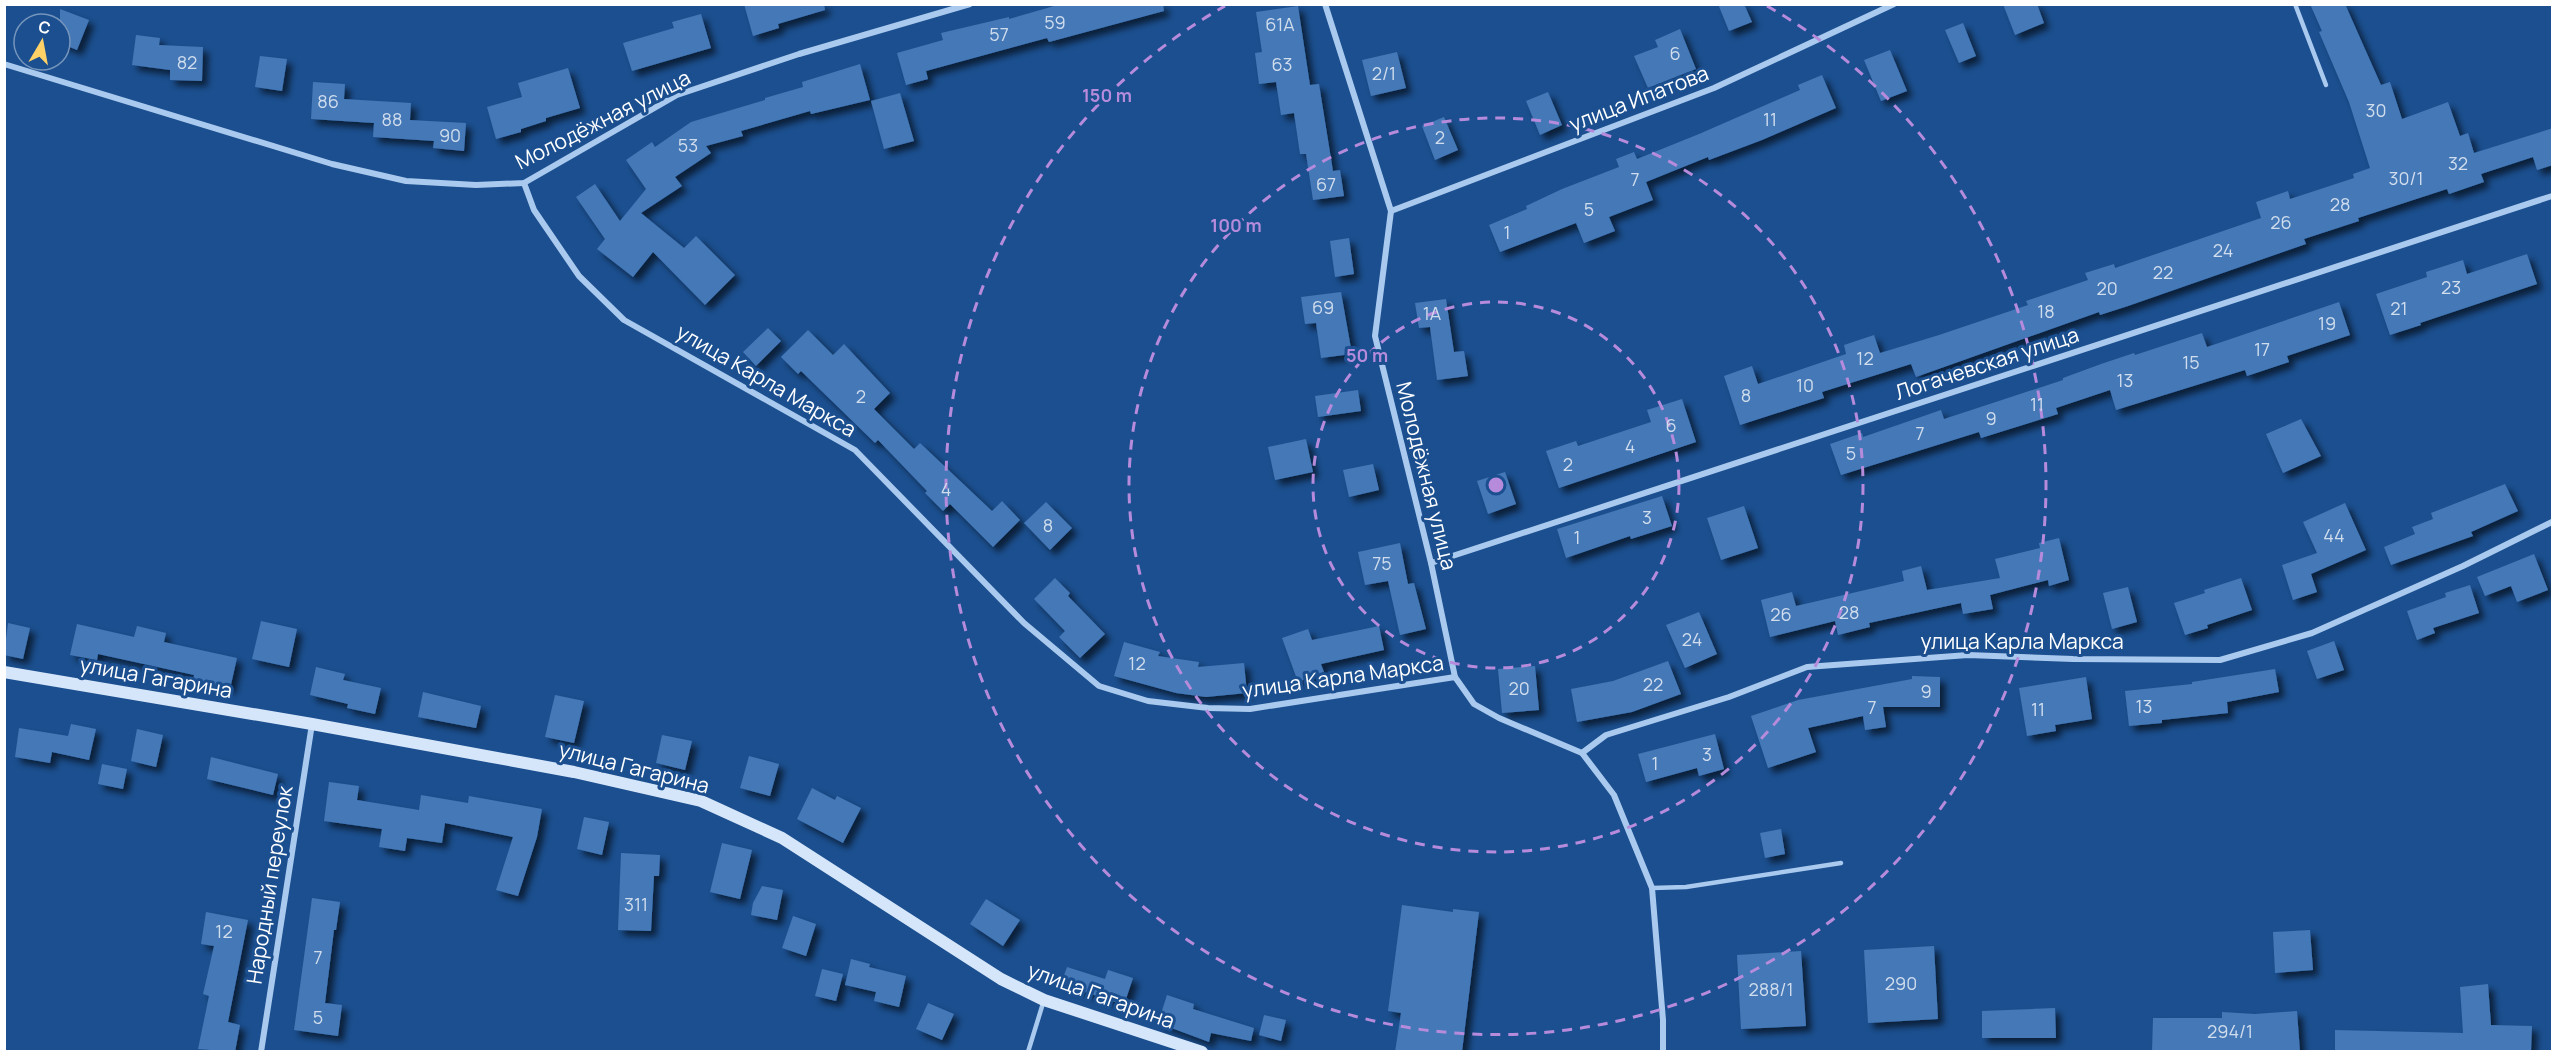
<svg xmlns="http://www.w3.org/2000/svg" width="2557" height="1056" viewBox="0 0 2557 1056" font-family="Manrope,sans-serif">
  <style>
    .building { fill: #4478b7; filter: url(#shadow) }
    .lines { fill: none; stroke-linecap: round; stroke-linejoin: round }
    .service { stroke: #a9c9ee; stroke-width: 4.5 }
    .minor { stroke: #a9c9ee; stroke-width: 6 }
    .secondary { stroke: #d6e6fa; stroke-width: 12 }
    .ring { fill: none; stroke: #b68bdc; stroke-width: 3; stroke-dasharray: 10 8 }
    .labels { text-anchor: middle; stroke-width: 6; stroke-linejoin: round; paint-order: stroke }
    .number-label { font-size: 18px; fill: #d0dded }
    .street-label { font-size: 21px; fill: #fff; stroke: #1b4f8f }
    .centre { fill: #b68bdc; stroke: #1b4f8f; stroke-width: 3 }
    .ring-label { font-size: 18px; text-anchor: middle; font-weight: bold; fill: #b68bdc; stroke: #1b4f8f; stroke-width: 6; stroke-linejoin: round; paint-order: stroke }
  </style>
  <defs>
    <filter id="shadow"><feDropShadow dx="5.5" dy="5.5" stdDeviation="3" flood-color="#0009"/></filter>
  </defs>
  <rect width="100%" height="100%" fill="#1b4f8f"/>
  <!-- building -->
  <g class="building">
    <path d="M744 4H824L825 10 778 24 779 28 753 36Z"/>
    <path d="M1061 4H1163L1164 11 1049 42 1047 38 926 71 928 79 906 85 897 53 943 40 941 33 1009 17V19Z"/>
    <path d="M1718 4H1744L1752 22 1729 31Z"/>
    <path d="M2003 4H2037L2044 23 2015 35Z"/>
    <path d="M2310 4H2345L2381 85 2390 82 2402 119 2448 102 2460 136 2468 133 2474 153 2553 128V165L2537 170 2533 157 2481 174 2484 182 2449 194 2447 189 2358 218 2359 221 2304 239 2306 244 2128 306 2100 315 2099 312 1916 377 1911 364 1822 392 1824 398 1740 425 1724 376 1752 366 1758 384 1846 354 1844 345 1874 335 1880 353 1939 335 2028 305 2026 301 2088 280 2085 273 2114 264 2115 268 2261 218 2256 202 2288 191 2290 199 2354 178 2353 174 2370 168 2349 102 2319 32 2322 31Z"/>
    <path d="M1298 6 1310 85 1319 84 1333 171 1340 170 1344 196 1313 200 1306 154H1300L1294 113 1281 115 1276 82 1259 84 1255 53 1262 52 1256 12Z"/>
    <path d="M60 9 89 20 77 50 60 43Z"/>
    <path d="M701 14 711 48 632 71 623 43 674 28 672 22Z"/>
    <path d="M1963 23 1976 56 1959 63 1945 30Z"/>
    <path d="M1680 29 1696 69 1648 88 1634 56 1658 47 1655 40Z"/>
    <path d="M136 35 160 38 159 45 203 47 202 81 170 80V70L132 65Z"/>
    <path d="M1890 50 1907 91 1881 101 1864 60Z"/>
    <path d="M1397 52 1406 88 1371 96 1362 60Z"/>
    <path d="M260 56 287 59 282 91 255 87Z"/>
    <path d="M860 64 870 100 811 114 810 111 741 131 743 136 706 146 711 153 675 177 682 186 641 213 684 248 696 236 735 275 705 305 653 252 633 277 597 249 605 239 576 197 595 184 620 221 646 189 626 160 652 142 655 147 691 122 765 100V98L803 87 802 82Z"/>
    <path d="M568 68 580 108 546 118V121L521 129V132L496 139 487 107 522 97 518 83Z"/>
    <path d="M1822 75 1836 108 1762 140 1709 160 1708 157 1646 182 1653 200 1609 217 1615 231 1584 243 1576 223 1500 252 1489 225 1527 209 1526 206 1562 189 1619 167 1616 159 1634 152 1637 159 1699 134 1800 90 1798 85Z"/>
    <path d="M313 82 345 84 344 99 411 103 410 120 466 123 464 151 433 148 434 141 373 137 374 123 311 119Z"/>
    <path d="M1548 92 1562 125 1540 135 1526 101Z"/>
    <path d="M900 93 914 141 884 149 871 101Z"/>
    <path d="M1444 117 1458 150 1435 160 1422 126Z"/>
    <path d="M1349 238 1354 274 1335 277 1330 241Z"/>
    <path d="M2527 254 2537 284 2420 323 2421 325 2390 335 2376 294 2427 277 2426 272 2463 260 2467 274Z"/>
    <path d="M1341 292 1352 354 1321 358 1316 323 1305 324 1301 297Z"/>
    <path d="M1446 299 1454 352 1464 351 1468 376 1437 380 1430 327 1419 328 1415 303Z"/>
    <path d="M2339 302 2350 335 2287 356 2289 362 2247 376 2245 370 2116 410 2110 390 2056 408 2058 414 2026 424 1981 438 1979 432 1841 475 1830 444 1862 433 1863 437 1941 410 1944 419 2063 380V378L2101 364 2134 353 2135 355 2202 333 2207 347Z"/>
    <path d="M768 328 781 341 756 366 743 352Z"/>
    <path d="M808 330 833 355 844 344 890 393 874 409 914 449 920 443 992 511 1002 501 1020 520 993 547 950 504 943 511 925 493 927 491 878 440 875 443 801 371 798 374 781 357Z"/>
    <path d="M1358 390 1361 411 1318 417 1315 396Z"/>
    <path d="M1682 399 1696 442 1559 488 1546 451 1576 441 1578 446 1651 422 1647 410Z"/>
    <path d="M2301 419 2321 456 2283 473 2266 434Z"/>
    <path d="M1306 439 1313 472 1275 480 1268 447Z"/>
    <path d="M1373 464 1379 490 1349 497 1343 470Z"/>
    <path d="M1505 472 1516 504 1488 514 1477 481Z"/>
    <path d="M2505 484 2518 511 2471 532 2473 536 2391 565 2384 547 2415 534 2412 527 2433 519 2431 513Z"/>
    <path d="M1662 496 1672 526 1631 539 1630 536 1566 558 1557 529Z"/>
    <path d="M1046 502 1072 528 1050 550 1024 523Z"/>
    <path d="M2345 503 2366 550 2311 574 2317 592 2293 600 2282 565 2317 553 2303 522Z"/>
    <path d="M1744 506 1758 548 1721 560 1707 518Z"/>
    <path d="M2059 538 2069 580 2049 586 2048 580 1990 595 1993 609 1963 614 1961 603 1869 623 1870 627 1838 635 1835 621 1770 637 1761 600 1792 592 1796 606 1904 581 1902 571 1921 566 1927 590 2000 578 1995 559 2040 548 2039 543Z"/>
    <path d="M1400 543 1408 584 1414 583 1426 629 1400 635 1388 581 1365 585 1358 552Z"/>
    <path d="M2534 554 2548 590 2517 602 2511 586 2485 596 2477 577Z"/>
    <path d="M1055 578 1070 593 1068 596 1105 634 1080 658 1059 637 1065 631 1034 599Z"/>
    <path d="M2241 578 2252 610 2207 625 2208 628 2185 635 2174 603 2205 593 2204 590Z"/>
    <path d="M2470 585 2479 613 2433 628 2435 633 2417 640 2407 611 2446 597 2445 593Z"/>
    <path d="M2128 587 2137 622 2112 629 2103 593Z"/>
    <path d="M1699 612 1717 654 1685 668 1666 625Z"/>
    <path d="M261 621 297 629 289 667 252 659Z"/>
    <path d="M8 623 30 628 23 659 4 655Z"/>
    <path d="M77 624 134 637 137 626 166 633 164 642 237 658 230 689 193 681 194 675 98 654 97 660 70 655Z"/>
    <path d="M1379 626 1384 650 1321 664 1324 672 1298 682 1282 638 1308 629 1312 640Z"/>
    <path d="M2334 641 2344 670 2317 679 2307 651Z"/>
    <path d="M1124 642 1160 652 1158 656 1199 662 1198 667 1244 663 1247 693 1206 697 1176 693 1114 676Z"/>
    <path d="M1668 661 1681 694 1632 712 1577 722 1571 689 1613 681Z"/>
    <path d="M1535 666 1539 710 1502 713 1498 669Z"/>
    <path d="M316 667 345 674 343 680 381 688 375 714 347 708 348 704 310 695Z"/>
    <path d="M2275 669 2279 692 2227 702 2228 713 2162 720V723L2129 726 2125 691 2192 684V682Z"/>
    <path d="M1912 676 1940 677V707H1883L1886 727 1865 730 1863 716 1808 728 1816 752 1768 768 1751 716 1798 700 1912 679Z"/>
    <path d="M2086 677 2092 719 2055 725 2056 731 2027 736 2019 688Z"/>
    <path d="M423 692 481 706 476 728 418 717Z"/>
    <path d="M555 695 584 701 574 743 545 737Z"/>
    <path d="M71 724 96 729 89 760 52 752 50 763 15 757 19 728 68 736Z"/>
    <path d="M137 729 163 735 156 767 131 761Z"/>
    <path d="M1715 734 1724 769 1699 776 1697 768 1646 782 1638 754Z"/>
    <path d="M662 735 692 741 685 770 656 763Z"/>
    <path d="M749 756 779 764 770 796 740 788Z"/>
    <path d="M211 757 278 774 273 795 207 779Z"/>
    <path d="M102 764 127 769 123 789 98 784Z"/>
    <path d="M329 782 359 786 357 800 419 810 421 795 468 803 469 796 542 809 537 837 518 896 496 890 513 837 445 823 442 843 407 838 405 851 379 847 382 829 324 821Z"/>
    <path d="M812 788 835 800 837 796 861 808 843 843 797 819Z"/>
    <path d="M584 817 609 822 602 855 577 849Z"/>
    <path d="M1781 829 1785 854 1765 858 1760 833Z"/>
    <path d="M722 843 752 850 740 899 710 892Z"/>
    <path d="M621 853 660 855 659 876H654L651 931 618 930Z"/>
    <path d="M762 886 783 890 777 920 751 915 753 903Z"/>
    <path d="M312 898 340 902 336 930H334L325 1003 342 1005 338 1036 294 1030Z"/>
    <path d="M986 899 1020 920 1003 946 970 924Z"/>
    <path d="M1402 905 1453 912V909L1479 912 1462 1052H1395L1401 1013 1388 1011Z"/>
    <path d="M206 912 248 920 228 1022 240 1025 235 1052 198 1049 209 996 203 994 214 946 201 944Z"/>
    <path d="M793 916 816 924 806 956 782 948Z"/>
    <path d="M2310 930 2313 970 2275 973 2273 932Z"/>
    <path d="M1934 946 1938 1019 1868 1023 1864 950Z"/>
    <path d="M1801 951 1806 1026 1741 1029 1737 955Z"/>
    <path d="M851 959 870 964 869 967 906 976 899 1007 874 1001 876 992 845 985Z"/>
    <path d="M1067 967 1105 979 1108 970 1133 978 1124 1005 1061 984Z"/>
    <path d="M822 969 843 974 836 1001 815 996Z"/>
    <path d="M2488 984 2491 1025 2532 1026 2531 1052H2335V1030L2463 1033 2460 987Z"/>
    <path d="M1167 995 1194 1004 1193 1009 1254 1028 1251 1041 1211 1033 1209 1042 1158 1023Z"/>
    <path d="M928 1003 954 1014 942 1040 916 1029Z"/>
    <path d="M2055 1008 2056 1038H1982V1011Z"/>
    <path d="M2297 1011 2300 1052H2152L2153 1018H2222V1012L2255 1014Z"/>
    <path d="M1264 1015 1286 1020 1281 1041 1259 1035Z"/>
  </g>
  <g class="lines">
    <!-- service -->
    <g class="service">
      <path d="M2295 4 2326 85"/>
      <path d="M1652 888 1686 887 1841 863"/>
      <path d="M1028 1052 1044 1000"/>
    </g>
    <!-- minor -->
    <g class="minor">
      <path d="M1325 4 1391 211 1375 336 1431 563 1455 677"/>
      <path d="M4 64 332 164 406 181 476 185 524 183 677 95 799 54 970 4"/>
      <path d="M524 183 534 210 579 276 624 320 855 450 1024 623 1099 686 1148 701 1208 708 1250 709 1455 677 1474 704 1499 718 1582 753"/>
      <path d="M1391 211 1714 88 1894 4"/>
      <path d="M1431 563 2552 196"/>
      <path d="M1582 753 1606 735 1729 697 1807 667 1968 655 2073 659 2220 660 2312 633 2463 566 2552 522"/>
      <path d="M1582 753 1614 795 1652 888 1663 1020V1052"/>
      <path d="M261 1052 312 724"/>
    </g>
    <!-- secondary -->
    <path class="secondary" d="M4 672 312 724 574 772 701 801 782 838 1001 979 1044 1000 1202 1052"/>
  </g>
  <!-- distance rings -->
  <g class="ring">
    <circle cx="1496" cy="485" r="183"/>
    <circle cx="1496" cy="485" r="367"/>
    <path d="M1767 6A550 550 0 1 1 1225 6"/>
  </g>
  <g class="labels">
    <!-- number labels -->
    <g class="number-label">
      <text x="1055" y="29">59</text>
      <text x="1280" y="31">61А</text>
      <text x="999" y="41">57</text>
      <text x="1675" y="60">6</text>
      <text x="187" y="69">82</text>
      <text x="1282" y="71">63</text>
      <text x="1384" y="80">2/1</text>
      <text x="328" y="108">86</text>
      <text x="2376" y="117">30</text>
      <text x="392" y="126">88</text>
      <text x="1770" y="126">11</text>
      <text x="450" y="142">90</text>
      <text x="1440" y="144">2</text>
      <text x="688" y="152">53</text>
      <text x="2458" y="170">32</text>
      <text x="2406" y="185">30/1</text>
      <text x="1635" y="186">7</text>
      <text x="1326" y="191">67</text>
      <text x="2340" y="211">28</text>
      <text x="1589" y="216">5</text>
      <text x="2281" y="229">26</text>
      <text x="1507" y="239">1</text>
      <text x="2223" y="257">24</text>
      <text x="2163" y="279">22</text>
      <text x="2451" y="294">23</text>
      <text x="2107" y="295">20</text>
      <text x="1323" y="314">69</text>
      <text x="2399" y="315">21</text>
      <text x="2046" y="318">18</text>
      <text x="1432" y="320">1А</text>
      <text x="2327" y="330">19</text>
      <text x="2262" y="356">17</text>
      <text x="1865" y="365">12</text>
      <text x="2191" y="369">15</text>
      <text x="2125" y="387">13</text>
      <text x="1805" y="392">10</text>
      <text x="1746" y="402">8</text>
      <text x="861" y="403">2</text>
      <text x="2037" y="411">11</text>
      <text x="1991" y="425">9</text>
      <text x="1671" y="432">6</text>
      <text x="1920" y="440">7</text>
      <text x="1630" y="453">4</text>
      <text x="1851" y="460">5</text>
      <text x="1568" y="471">2</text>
      <text x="946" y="496">4</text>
      <text x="1647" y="524">3</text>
      <text x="1048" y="532">8</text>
      <text x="2334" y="542">44</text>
      <text x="1577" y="544">1</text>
      <text x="1382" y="570">75</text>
      <text x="1849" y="619">28</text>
      <text x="1781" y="621">26</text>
      <text x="1692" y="646">24</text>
      <text x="1137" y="670">12</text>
      <text x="1653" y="691">22</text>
      <text x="1519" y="695">20</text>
      <text x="1926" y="698">9</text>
      <text x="2144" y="713">13</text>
      <text x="1872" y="714">7</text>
      <text x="2038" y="716">11</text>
      <text x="1707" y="761">3</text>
      <text x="1655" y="770">1</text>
      <text x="636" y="911">311</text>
      <text x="224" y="938">12</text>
      <text x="318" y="964">7</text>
      <text x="1901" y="990">290</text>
      <text x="1771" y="996">288/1</text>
      <text x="318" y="1024">5</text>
      <text x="2230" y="1038">294/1</text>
    </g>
    <!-- street labels -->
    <g class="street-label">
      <text transform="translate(1639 99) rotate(-21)" y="7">улица Ипатова</text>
      <text transform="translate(603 120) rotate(-27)" y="7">Молодёжная улица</text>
      <text transform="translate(1987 364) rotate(-18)" y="7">Логачевская улица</text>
      <text transform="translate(766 381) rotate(30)" y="7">улица Карла Маркса</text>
      <text transform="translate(1426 476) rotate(76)" y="7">Молодёжная улица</text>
      <text x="2022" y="649">улица Карла Маркса</text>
      <text transform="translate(1343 677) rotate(-8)" y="7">улица Карла Маркса</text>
      <text transform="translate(156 678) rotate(10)" y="7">улица Гагарина</text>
      <text transform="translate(634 768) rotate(14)" y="7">улица Гагарина</text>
      <text transform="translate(270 885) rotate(-81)" y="7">Народный переулок</text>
      <text transform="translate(1101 996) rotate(20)" y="7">улица Гагарина</text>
    </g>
  </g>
  <circle cx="1496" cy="485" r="9" class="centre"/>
  <g class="ring-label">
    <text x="1107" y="102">150 m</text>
    <text x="1236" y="232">100 m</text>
    <text x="1367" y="362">50 m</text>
  </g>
  <!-- border -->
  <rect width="2557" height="1056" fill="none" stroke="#ffffff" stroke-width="12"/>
  <!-- north arrow -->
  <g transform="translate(42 42) rotate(10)"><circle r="28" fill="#1b4f8f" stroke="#7695bc" stroke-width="1.5"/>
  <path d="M0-4.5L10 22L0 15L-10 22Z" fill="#ffd166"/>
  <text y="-9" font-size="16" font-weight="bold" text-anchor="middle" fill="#ffffff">С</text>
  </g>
</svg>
